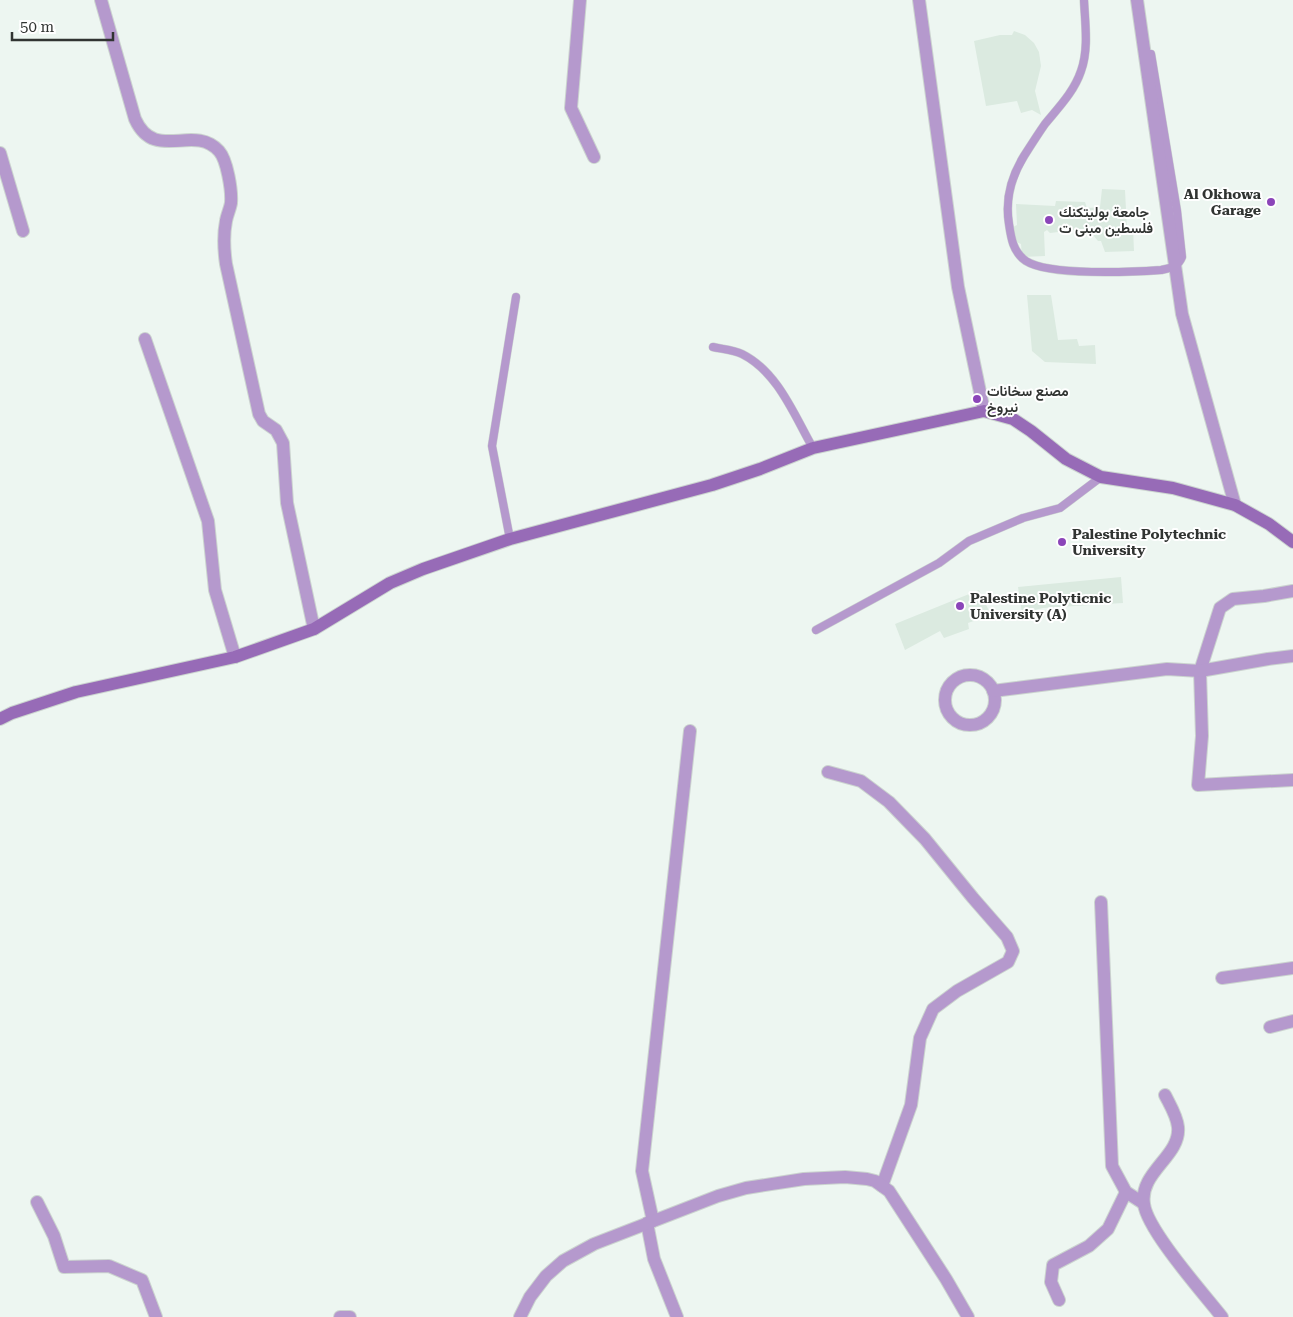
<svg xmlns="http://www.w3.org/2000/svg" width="1293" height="1317" viewBox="0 0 1293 1317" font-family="'Roboto Serif',Vazirmatn,serif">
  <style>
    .built { fill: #dbeae0 }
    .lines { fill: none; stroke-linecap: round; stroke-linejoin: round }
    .lane-casing { stroke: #cbd3cf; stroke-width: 9 }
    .street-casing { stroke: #cbd3cf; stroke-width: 14 }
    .secondary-casing { stroke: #cbd3cf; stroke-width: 14 }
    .lane { stroke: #b599cd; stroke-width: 8 }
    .street { stroke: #b599cd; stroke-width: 12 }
    .secondary { stroke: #976bb7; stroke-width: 12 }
    .poi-dot { fill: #8b45b9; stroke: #fff; stroke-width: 2 }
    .labels { text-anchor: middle; stroke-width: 4; stroke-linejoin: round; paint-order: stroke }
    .poi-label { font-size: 14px; font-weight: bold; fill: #313432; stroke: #fff; text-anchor: start }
  </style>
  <rect width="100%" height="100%" fill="#edf6f1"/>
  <!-- built -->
  <g class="built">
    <path d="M1014 31 1025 35 1034 43 1039 52 1041 66 1035 91 1041 115 1032 110 1021 113 1017 101 986 106 974 41 1000 35H1012Z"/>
    <path d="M1102 189 1125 190 1127 229 1133 228 1134 251 1105 252 1101 241H1098L1093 235 1094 232 1092 228 1050 233 1047 230 1044 232 1045 256 1022 257 1021 244 1014 241 1013 227 1017 225 1016 204 1055 206 1056 201 1085 202 1087 208 1100 207Z"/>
    <path d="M1027 295H1051L1058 340 1077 339 1079 346 1095 345 1096 364 1045 362 1032 351Z"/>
    <path d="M1121 577 1123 603 1043 608 1022 613 1018 587Z"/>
    <path d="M979 590 991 615 968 623 969 629 944 638 940 631 905 650 895 624Z"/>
  </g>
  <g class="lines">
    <defs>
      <g id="lane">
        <path d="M1084 0C1085 23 1089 49 1081 71 1074 92 1058 108 1045 124 1038 134 1031 145 1024 156 1011 177 1005 200 1009 224 1011 238 1013 252 1026 261 1049 276 1132 272 1161 270 1171 268 1178 267 1182 257L1177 211 1151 54"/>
        <path d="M713 347C722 349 734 350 742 354 778 372 794 415 813 448"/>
        <path d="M510 539 492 446 516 297"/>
        <path d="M816 630 939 563 969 541 1023 518 1060 508 1101 477"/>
      </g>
      <g id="street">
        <path d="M101 0 135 119C155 163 193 123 219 151 227 160 232 190 231 203 230 209 227 215 226 221 223 236 224 250 226 264L259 414 263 421 276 430 283 443 287 503 314 629"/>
        <path d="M580 0 571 108 594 157"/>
        <path d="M919 0 958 287 984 411"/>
        <path d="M1137 0 1182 314 1235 505"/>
        <path d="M0 153 23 231"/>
        <path d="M145 339 208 521 215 590 235 657"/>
        <path d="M1293 591 1264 596 1233 599 1220 608 1200 671 1202 736 1198 785 1293 780"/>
        <circle cx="970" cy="700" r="25"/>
        <path d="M993 691 1167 669 1200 671 1268 659 1293 656"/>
        <path d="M828 772 861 781 889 802 925 839 973 898 1007 937 1013 951 1008 962 957 991 933 1009 920 1038 911 1105 882 1186"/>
        <path d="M1101 902 1112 1166 1126 1192 1143 1203"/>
        <path d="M1222 978 1293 968"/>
        <path d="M1270 1027 1293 1021"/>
        <path d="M1165 1095C1170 1105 1177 1116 1178 1127 1181 1156 1139 1172 1144 1204 1147 1230 1204 1294 1222 1317"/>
        <path d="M37 1202 54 1236 64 1267 109 1266 142 1280 156 1317"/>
        <path d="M653 1221 642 1171 690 731"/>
        <path d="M647 1223 654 1259 677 1317"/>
        <path d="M1059 1300 1051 1282 1053 1265 1089 1246 1108 1229 1126 1192"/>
        <path d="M340 1317H350"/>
        <path d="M520 1317 530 1297 546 1276 563 1261 594 1244 718 1196 746 1188 804 1179 845 1177 867 1179 875 1181 889 1191 946 1279 968 1317"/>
      </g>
      <path id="secondary" d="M0 719 12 713 76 692 235 657 314 629 390 583 423 569 510 539 712 485 760 469 813 448 984 411 1013 419 1031 431 1066 459 1101 477 1173 488 1235 505 1269 524 1293 542"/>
    </defs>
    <!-- lane casing -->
    <use href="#lane" class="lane-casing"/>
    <!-- street casing -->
    <use href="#street" class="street-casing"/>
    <!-- secondary casing -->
    <use href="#secondary" class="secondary-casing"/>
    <!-- lane -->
    <use href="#lane" class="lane"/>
    <!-- street -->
    <use href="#street" class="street"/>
    <!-- secondary -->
    <use href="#secondary" class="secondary"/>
  </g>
  <!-- markers -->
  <g class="poi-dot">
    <circle cx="1271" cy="202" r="5"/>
    <circle cx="1049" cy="220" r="5"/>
    <circle cx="977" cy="399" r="5"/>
    <circle cx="1062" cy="542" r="5"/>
    <circle cx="960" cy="606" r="5"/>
  </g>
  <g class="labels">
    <!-- poi labels -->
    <g class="poi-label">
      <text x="1261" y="199" text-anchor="end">Al Okhowa<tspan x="1261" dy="16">Garage</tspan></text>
      <text x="1059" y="217">جامعة بوليتكنك<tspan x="1059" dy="16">فلسطين مبنى ت</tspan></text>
      <text x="987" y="396">مصنع سخانات<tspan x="987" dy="16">نيروخ</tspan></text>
      <text x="1072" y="539">Palestine Polytechnic<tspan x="1072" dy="16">University</tspan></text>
      <text x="970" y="603">Palestine Polyticnic<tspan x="970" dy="16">University (A)</tspan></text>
    </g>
  </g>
  <!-- scale -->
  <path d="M12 32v8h101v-8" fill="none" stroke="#313432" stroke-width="2.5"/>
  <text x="20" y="32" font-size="15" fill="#313432" stroke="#ffffff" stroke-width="4" paint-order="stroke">50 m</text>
</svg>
